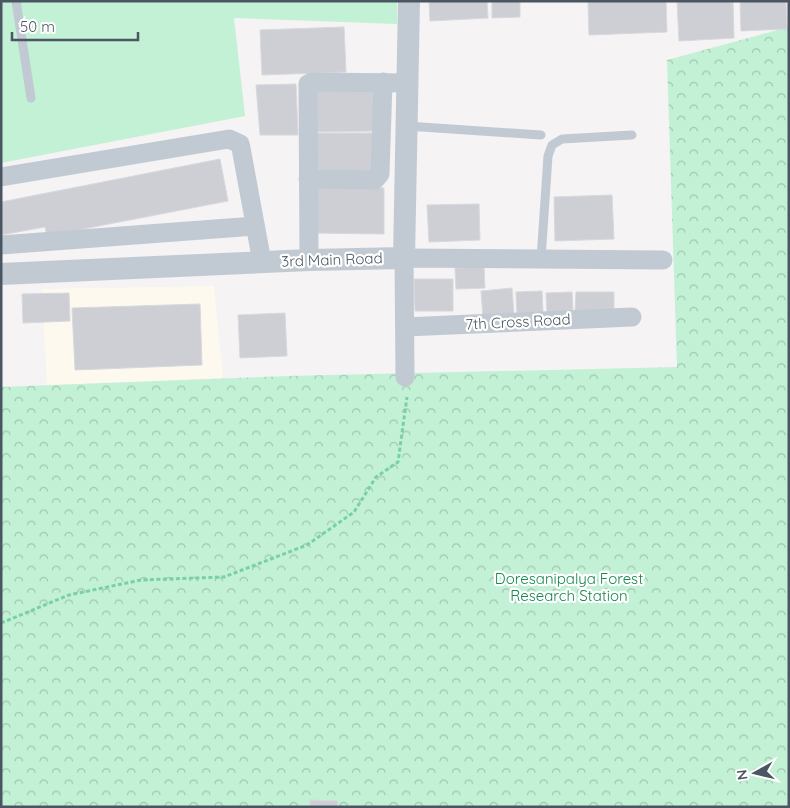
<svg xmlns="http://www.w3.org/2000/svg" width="790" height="808" viewBox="0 0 790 808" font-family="Quicksand,sans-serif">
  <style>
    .commercial { fill: #fdf9ef }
    .grass { fill: #c3f1d5 }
    .forest { fill: url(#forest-crowns) }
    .building { fill: #cdcfd5; stroke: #d7d9de }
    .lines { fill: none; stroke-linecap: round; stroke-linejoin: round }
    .path { stroke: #7ad0a6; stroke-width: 3; stroke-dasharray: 4 2.5; stroke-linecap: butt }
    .service { stroke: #c1cad2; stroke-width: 9 }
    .minor { stroke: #c1cad2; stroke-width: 19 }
    .tertiary { stroke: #c1cad2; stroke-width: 22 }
    .labels { text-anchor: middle; stroke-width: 4.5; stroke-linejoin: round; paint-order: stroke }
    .street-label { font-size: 15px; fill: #4a5661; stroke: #fff }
    .park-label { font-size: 15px; fill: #17864f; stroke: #fff }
  </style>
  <defs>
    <pattern id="forest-crowns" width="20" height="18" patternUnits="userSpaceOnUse" patternTransform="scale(1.25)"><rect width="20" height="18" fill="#c3f1d5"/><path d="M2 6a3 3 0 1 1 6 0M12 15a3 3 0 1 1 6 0" fill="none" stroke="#a0c6b0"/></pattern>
  </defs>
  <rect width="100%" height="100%" fill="#f5f3f3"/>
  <!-- commercial -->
  <path class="commercial" d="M214 286 223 378 47 385 42 289Z"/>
  <!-- grass -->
  <path class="grass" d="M1 1H397V24L234 18 245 116 1 163Z"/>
  <!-- forest -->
  <path class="forest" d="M789 27V807H1V387L288 376 677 367 667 60Z"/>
  <!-- building -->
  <g class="building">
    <path d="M429 1H487L488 18 430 21Z"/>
    <path d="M492 1H520V17L492 18Z"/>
    <path d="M588 1H666L667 32 589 35Z"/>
    <path d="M677 1H733L734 38 679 41Z"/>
    <path d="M740 1H786L787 29 741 31Z"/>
    <path d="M344 27 346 72 262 75 260 30Z"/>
    <path d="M296 84 298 135H260L256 85Z"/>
    <path d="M375 84 376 131 313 132 312 85Z"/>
    <rect x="312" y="133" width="65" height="42"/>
    <path d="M220 159 228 201 47 236 45 227 1 235V202Z"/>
    <path d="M312 187 384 188V234L312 233Z"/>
    <path d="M612 195 614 239 555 241 554 197Z"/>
    <path d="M479 204 480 240 429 242 427 205Z"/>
    <path d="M484 267 485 288 456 289 455 268Z"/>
    <path d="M414 279H453V311H415Z"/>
    <path d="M512 288 514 316 483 318 481 291Z"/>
    <path d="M542 291 543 313 517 315 516 292Z"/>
    <path d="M572 292 573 312 547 313 546 293Z"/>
    <path d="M576 292H614V312H575Z"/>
    <path d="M69 293 70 321 23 323 22 294Z"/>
    <path d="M200 304 202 365 75 370 72 308Z"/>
    <path d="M285 313 287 356 240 358 238 315Z"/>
    <path d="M310 800 338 801 337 807H310Z"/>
  </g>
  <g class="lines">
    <!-- path -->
    <path class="path" d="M1 623 69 595 141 580 224 577 307 545 354 512 376 477 398 462 407 397"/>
    <!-- service -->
    <g class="service">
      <path d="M16 1 31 98"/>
      <path d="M407 126 541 135"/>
      <path d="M541 259 548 156 552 145 562 139 632 135"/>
    </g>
    <!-- minor -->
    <g class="minor">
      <path d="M1 177 229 139 240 144 241 148 262 262"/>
      <path d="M308 179 375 180 380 174 383 82"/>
      <path d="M1 245 255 226"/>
      <path d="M309 260 308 84 312 82 407 83"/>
      <path d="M405 327 632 317"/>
      <path d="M405 377 404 258 663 260"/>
    </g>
    <!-- tertiary -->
    <path class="tertiary" d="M1 274 309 260 404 258 409 1"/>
  </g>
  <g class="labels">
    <!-- street labels -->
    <g class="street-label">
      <text transform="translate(332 260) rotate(-2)" y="5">3rd Main Road</text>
      <text transform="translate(518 322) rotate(-3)" y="5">7th Cross Road</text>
    </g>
    <!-- park labels -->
    <g class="park-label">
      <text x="569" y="584">Doresanipalya Forest<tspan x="569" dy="17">Research Station</tspan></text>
    </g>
  </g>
  <!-- border -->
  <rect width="790" height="808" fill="none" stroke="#4a5661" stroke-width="5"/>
  <!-- north arrow -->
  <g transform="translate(755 773) rotate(262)" stroke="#ffffff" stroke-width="4" paint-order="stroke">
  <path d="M0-4L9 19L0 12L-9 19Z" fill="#4a5661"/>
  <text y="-8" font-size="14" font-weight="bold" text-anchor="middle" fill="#4a5661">N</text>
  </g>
  <!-- scale -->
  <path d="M12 32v8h126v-8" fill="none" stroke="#4a5661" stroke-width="2.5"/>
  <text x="20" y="32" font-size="15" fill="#4a5661" stroke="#ffffff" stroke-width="4" paint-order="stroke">50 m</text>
</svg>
